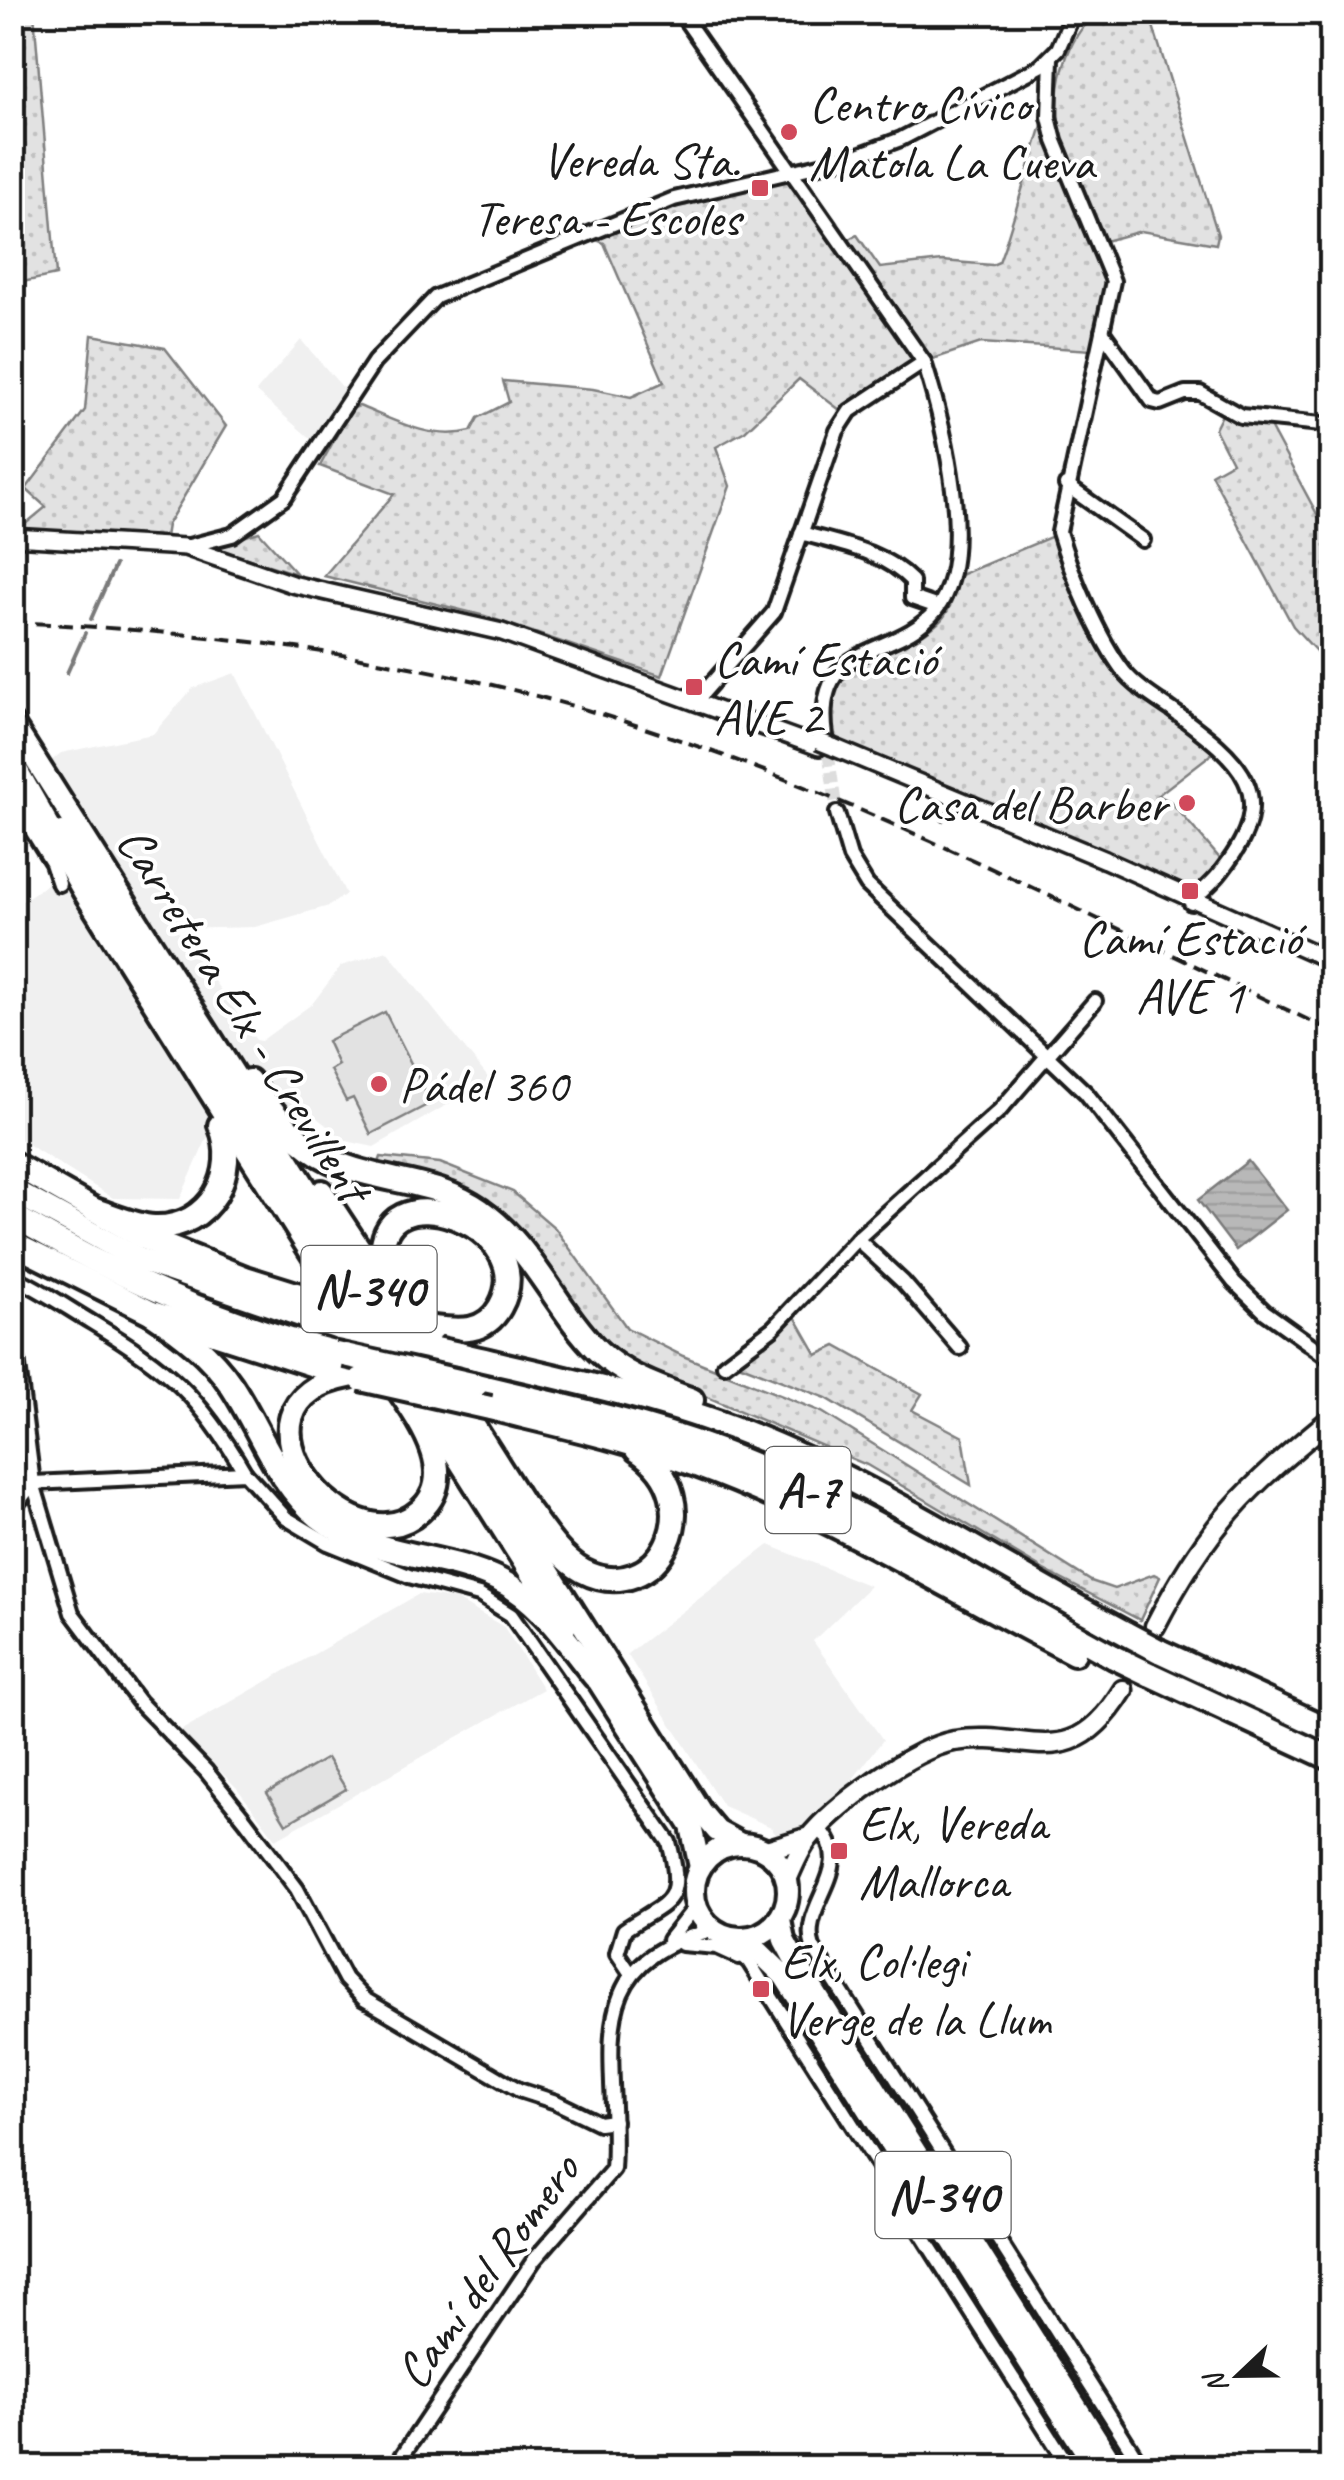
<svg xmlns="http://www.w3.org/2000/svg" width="1344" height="2480" viewBox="0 0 1344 2480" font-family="Caveat,sans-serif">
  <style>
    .built { fill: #f0f0f0 }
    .grass { fill: url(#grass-dots); stroke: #7f7f7f; stroke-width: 2.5 }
    .pitch { fill: #e2e2e2; stroke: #7f7f7f; stroke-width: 2.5 }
    .water { fill: url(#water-rules); stroke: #7a7a7a; stroke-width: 2.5 }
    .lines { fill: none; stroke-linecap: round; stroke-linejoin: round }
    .stream { stroke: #7a7a7a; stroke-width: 4 }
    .minor-tunnel { stroke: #ddd; stroke-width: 12; stroke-dasharray: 12 6; stroke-linecap: butt }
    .minor-casing { stroke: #1c1c1c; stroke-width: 20 }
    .tertiary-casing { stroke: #1c1c1c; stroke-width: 22 }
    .secondary-casing { stroke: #1c1c1c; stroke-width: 25 }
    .trunk-casing { stroke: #1c1c1c; stroke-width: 28 }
    .motorway-casing { stroke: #1c1c1c; stroke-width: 30 }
    .minor { stroke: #fff; stroke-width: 12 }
    .tertiary { stroke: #fff; stroke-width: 15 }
    .secondary { stroke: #fff; stroke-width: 18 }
    .trunk { stroke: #fff; stroke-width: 20 }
    .motorway { stroke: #fff; stroke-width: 22 }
    .rail { stroke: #1c1c1c; stroke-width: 4; stroke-dasharray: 15 8; stroke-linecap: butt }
    .tertiary-bridge-casing { stroke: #1c1c1c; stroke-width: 22; stroke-linecap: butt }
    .motorway-bridge-casing { stroke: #1c1c1c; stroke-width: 30; stroke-linecap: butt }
    .tertiary-bridge { stroke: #fff; stroke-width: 15 }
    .motorway-bridge { stroke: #fff; stroke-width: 22 }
    .poi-dot { fill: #d1495b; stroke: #fff; stroke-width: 4 }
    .labels { text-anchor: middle; stroke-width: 8; stroke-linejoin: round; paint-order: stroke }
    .shield { fill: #fff; stroke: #606060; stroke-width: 2.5 }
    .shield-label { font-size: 48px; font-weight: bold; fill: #1c1c1c }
    .poi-label { font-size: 50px; fill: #1c1c1c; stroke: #fff; text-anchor: start }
    .street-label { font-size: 50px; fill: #1c1c1c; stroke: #fff }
  </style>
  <defs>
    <pattern id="grass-dots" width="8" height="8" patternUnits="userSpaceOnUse" patternTransform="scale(2.5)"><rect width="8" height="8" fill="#e2e2e2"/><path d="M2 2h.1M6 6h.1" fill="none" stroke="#c1c1c1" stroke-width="1.8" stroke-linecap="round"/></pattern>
    <pattern id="water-rules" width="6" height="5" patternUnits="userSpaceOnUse" patternTransform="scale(2.5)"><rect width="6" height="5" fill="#b8b8b8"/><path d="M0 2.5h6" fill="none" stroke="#9e9e9e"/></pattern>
  </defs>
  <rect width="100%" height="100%" fill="#fff"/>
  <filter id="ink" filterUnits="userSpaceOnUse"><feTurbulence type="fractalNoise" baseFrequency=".01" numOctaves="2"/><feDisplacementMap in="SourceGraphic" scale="20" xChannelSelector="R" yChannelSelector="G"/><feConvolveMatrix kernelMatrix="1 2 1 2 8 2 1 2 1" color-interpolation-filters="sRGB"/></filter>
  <g filter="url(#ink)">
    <!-- built -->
    <g class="built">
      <path d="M301 340 344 389 311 439 256 392Z"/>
      <path d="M235 673 346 894 329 906 255 927 177 929 256 1040 261 1041 312 1004 341 966 387 951 490 1080 374 1147 346 1141 307 1110 208 1136 180 1199 113 1198 13 1135 12 908 63 873 17 789 61 753 153 734 193 688Z"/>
      <path d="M769 1545 870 1586 813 1641 883 1740 836 1801 804 1826 777 1835 771 1827 723 1806 627 1654Z"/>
      <path d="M419 1594 455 1599 504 1627 543 1689 276 1839 236 1787 180 1731Z"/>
    </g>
    <!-- grass -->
    <g class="grass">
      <path d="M12 13H34L56 275 13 284Z"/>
      <path d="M1098 13H1149L1218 235 1216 244 1141 231 1105 241C1076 179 1041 125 1067 56 1074 38 1083 23 1098 13Z"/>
      <path d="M1043 122C1057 168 1101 242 1104 281 1107 305 1098 327 1092 350L981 343 933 359 840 410 799 379 745 431 716 447 730 486 662 676 485 616 324 576 394 494 320 466 351 409 359 406C395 421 432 441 471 431L478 418 509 402 503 381 593 389 631 397 664 382 604 243 594 239 703 197 804 177 848 240 857 235 880 268 942 261 992 265 999 262 1004 248Z"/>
      <path d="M92 335 165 348 226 426 167 525 165 537 25 531 23 526 46 507 26 489 85 410Z"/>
      <path d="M1230 412 1268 423 1331 540V678L1325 661 1293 626 1211 474 1232 462 1215 429 1222 415Z"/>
      <path d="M259 532 297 574 211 547Z"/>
      <path d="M1055 535 1106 639 1139 686 1214 752 1158 795 1171 802 1222 861 1191 891 833 743C824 638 884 671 938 623 952 611 954 592 960 575Z"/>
      <path d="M381 1157 440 1163 513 1192 555 1228 627 1328 683 1356 822 1412 1091 1581 1114 1589 1154 1574 1160 1577 1140 1620 1044 1570 867 1465 639 1368 599 1337 455 1185 379 1163Z"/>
      <path d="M793 1313 817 1355 836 1346 922 1394 912 1410 963 1437 971 1485 826 1398 736 1363Z"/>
    </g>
    <!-- pitch -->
    <g class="pitch">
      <path d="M385 1012 431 1103 371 1134 353 1098 346 1101 330 1070 338 1065 327 1041Z"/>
      <path d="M327 1758 346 1789 286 1824 267 1793Z"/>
    </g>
    <!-- water -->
    <path class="water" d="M1248 1161 1287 1210 1236 1250 1198 1200Z"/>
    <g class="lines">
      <!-- stream -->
      <g class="stream">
        <path d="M91 619 115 565"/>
        <path d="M67 673 85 633"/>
        <path d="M942 821 949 807"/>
      </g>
      <!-- minor-tunnel -->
      <path class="minor-tunnel" d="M826 736 837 813"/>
      <defs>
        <g id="minor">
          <path d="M680 12 924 362C943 422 978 556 936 610 895 661 812 637 826 736"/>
          <path d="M1051 58 1049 117 1055 141 1113 281 1059 532C1071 573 1098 638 1124 672 1136 687 1156 699 1172 710 1236 758 1284 791 1223 869 1214 882 1201 891 1191 903"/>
          <path d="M1102 331 1152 401 1160 403 1185 393H1200L1241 416 1332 425"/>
          <path d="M1066 485 1143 540"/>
          <path d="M801 533C840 544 883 551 912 581V598L938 607"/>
          <path d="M185 547 232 535 284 498 374 362 436 297 674 199 850 158 901 139 1041 66 1058 49 1074 12"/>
          <path d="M697 700 774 612 837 431 850 411 924 362"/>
          <path d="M12 798 52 863 59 884"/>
          <path d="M837 813 850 857 867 885 1086 1093 1234 1282 1265 1312 1332 1360"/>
          <path d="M857 1239 903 1282 960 1348"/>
          <path d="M12 1276C42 1290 66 1307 93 1323 169 1369 200 1396 245 1473"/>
          <path d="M12 1318 33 1483H12"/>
          <path d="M724 1365 773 1328 857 1239 1000 1110 1095 1001"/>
          <path d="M33 1483 245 1473 286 1518 328 1543 409 1576 479 1595 511 1615 669 1842C686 1905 668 1900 624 1930L617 1953 631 1974"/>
          <path d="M33 1483 72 1613 139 1702 206 1771 246 1821 297 1889 345 1979 364 1999 519 2090 556 2102 599 2123 614 2121"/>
          <path d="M12 1510 33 1483"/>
          <path d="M819 1828C859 1869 798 1905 813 1947L1143 2468"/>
          <path d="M718 1932 749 1962 1070 2468"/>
          <path d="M669 1940 696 1906"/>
          <path d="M682 1944 717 1947 739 1957"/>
          <path d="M394 2468 534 2260 613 2169C621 2062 573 1963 713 1930"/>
        </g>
        <g id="tertiary">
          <path d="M12 537 185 547 292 584 502 632 819 747"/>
          <path d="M833 747 1105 860 1332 961"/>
        </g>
        <g id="secondary">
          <path d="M1155 1626C1207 1525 1245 1489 1332 1418"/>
          <path d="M766 1850 809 1837"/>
          <path d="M787 1880C793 1866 799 1851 808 1839 834 1806 912 1749 954 1741 1029 1729 1069 1778 1123 1690"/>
        </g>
        <g id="trunk">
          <path d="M12 723 701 1812 717 1831 739 1843"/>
          <path d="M62 832 565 1628"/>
          <path d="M322 1191 386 1288"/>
          <path d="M418 1337 534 1520"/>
          <path d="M588 1665 691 1826 700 1867"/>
          <circle cx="741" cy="1891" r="47"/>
          <path d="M780 1919 784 1940 797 1964 1115 2468"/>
          <path d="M745 1938 784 1976 1096 2468"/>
        </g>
        <g id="motorway">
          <path d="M12 763 85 892 353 1318"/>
          <path d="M249 1081C272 1110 295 1144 330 1160 378 1183 437 1179 481 1211 532 1246 555 1308 598 1351 624 1376 658 1387 692 1400"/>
          <path d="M12 1163 142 1237 245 1278 325 1303"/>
          <path d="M12 1190 138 1259 339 1328"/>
          <path d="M94 1210C112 1215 134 1226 154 1227 210 1229 240 1172 220 1125"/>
          <path d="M12 1215C119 1278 225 1325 345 1355"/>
          <path d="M12 1243 152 1313 342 1374"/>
          <path d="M152 1313C182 1333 210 1354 231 1385 261 1430 276 1482 319 1517 371 1558 441 1552 499 1580 540 1600 567 1642 595 1677"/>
          <path d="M406 1319C398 1301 385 1282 383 1262 371 1163 546 1226 500 1307 485 1334 459 1331 433 1328"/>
          <path d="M459 1354C554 1377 653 1396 744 1432 878 1484 1000 1567 1127 1634"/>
          <path d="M349 1376C210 1403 349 1575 420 1511 464 1472 412 1411 389 1375"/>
          <path d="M476 1385C564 1407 655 1424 739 1459 870 1512 990 1590 1114 1657"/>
          <path d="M490 1408C559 1425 629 1440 696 1465 828 1513 950 1589 1074 1653"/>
          <path d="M526 1508C542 1529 559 1558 583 1571 658 1610 714 1500 637 1450"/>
          <path d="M1159 1651 1332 1731"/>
          <path d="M1149 1674 1332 1759"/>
        </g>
      </defs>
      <!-- minor casing -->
      <use href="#minor" class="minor-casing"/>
      <!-- tertiary casing -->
      <use href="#tertiary" class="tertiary-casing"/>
      <!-- secondary casing -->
      <use href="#secondary" class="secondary-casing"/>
      <!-- trunk casing -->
      <use href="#trunk" class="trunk-casing"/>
      <!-- motorway casing -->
      <use href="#motorway" class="motorway-casing"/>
      <!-- minor -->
      <use href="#minor" class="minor"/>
      <!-- tertiary -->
      <use href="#tertiary" class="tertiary"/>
      <!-- secondary -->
      <use href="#secondary" class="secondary"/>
      <!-- trunk -->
      <use href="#trunk" class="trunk"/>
      <!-- motorway -->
      <use href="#motorway" class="motorway"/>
      <!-- rail -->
      <path class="rail" d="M12 622C193 631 369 651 544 698 819 772 1075 911 1332 1031"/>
      <defs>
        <path id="tertiary-bridge" d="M818 741 833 747"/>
        <g id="motorway-bridge">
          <path d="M325 1303 433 1328"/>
          <path d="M339 1328 459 1354"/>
          <path d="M345 1355 476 1385"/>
          <path d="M361 1379 490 1408"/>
          <path d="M1127 1634 1159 1651"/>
          <path d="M1114 1657 1149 1674"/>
        </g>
      </defs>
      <!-- tertiary-bridge casing -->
      <use href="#tertiary-bridge" class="tertiary-bridge-casing"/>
      <!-- motorway-bridge casing -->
      <use href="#motorway-bridge" class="motorway-bridge-casing"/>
      <!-- tertiary-bridge -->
      <use href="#tertiary-bridge" class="tertiary-bridge"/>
      <!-- motorway-bridge -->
      <use href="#motorway-bridge" class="motorway-bridge"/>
    </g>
  </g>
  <!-- markers -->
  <g class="poi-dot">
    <circle cx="789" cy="132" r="10"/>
    <rect x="750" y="178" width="20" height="20" rx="5"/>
    <rect x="684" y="677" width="20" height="20" rx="5"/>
    <circle cx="1187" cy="803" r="10"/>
    <rect x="1180" y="881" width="20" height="20" rx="5"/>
    <circle cx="379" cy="1084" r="10"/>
    <rect x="829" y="1841" width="20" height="20" rx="5"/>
    <rect x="751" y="1979" width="20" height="20" rx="5"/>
  </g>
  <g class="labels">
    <!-- shield labels -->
    <g class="shield">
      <rect x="301.5" y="1246" width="135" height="86" rx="8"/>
      <rect x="765.5" y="1447" width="85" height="86" rx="8"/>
      <rect x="875.5" y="2152" width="135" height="86" rx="8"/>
    </g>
    <g class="shield-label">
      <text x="369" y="1306">N-340</text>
      <text x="808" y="1507">A-7</text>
      <text x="943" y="2212">N-340</text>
    </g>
    <!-- poi labels -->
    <g class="poi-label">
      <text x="809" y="121">Centro Cívico<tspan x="809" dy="58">Matola La Cueva</tspan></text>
      <text x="740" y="177" text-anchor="end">Vereda Sta.<tspan x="740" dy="58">Teresa - Escoles</tspan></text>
      <text x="714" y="676">Camí Estació<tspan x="714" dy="58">AVE 2</tspan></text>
      <text x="1167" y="821" text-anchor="end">Casa del Barber</text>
      <text x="1190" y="955" text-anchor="middle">Camí Estació<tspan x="1190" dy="58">AVE 1</tspan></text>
      <text x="399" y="1102">Pádel 360</text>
      <text x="859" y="1840">Elx, Vereda<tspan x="859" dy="58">Mallorca</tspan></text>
      <text x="781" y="1978">Elx, Col·legi<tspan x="781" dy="58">Verge de la Llum</tspan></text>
    </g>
    <!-- street labels -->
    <g class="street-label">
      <text transform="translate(245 1013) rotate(58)" y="18">Carretera Elx - Crevillent</text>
      <text transform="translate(486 2270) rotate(-54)" y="18">Camí del Romero</text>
    </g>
  </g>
  <!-- margin -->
  <rect width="1344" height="2480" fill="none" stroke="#fff" stroke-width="50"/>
  <rect x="25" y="25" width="1294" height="2430" fill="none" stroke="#1c1c1c" stroke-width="4" filter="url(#ink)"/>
  <!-- north arrow -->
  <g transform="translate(1239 2375) rotate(248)" stroke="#ffffff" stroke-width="8" paint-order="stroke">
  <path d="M0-8L18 38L0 25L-18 38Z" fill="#1c1c1c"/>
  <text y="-15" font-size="28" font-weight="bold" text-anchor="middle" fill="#1c1c1c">N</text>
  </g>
</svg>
